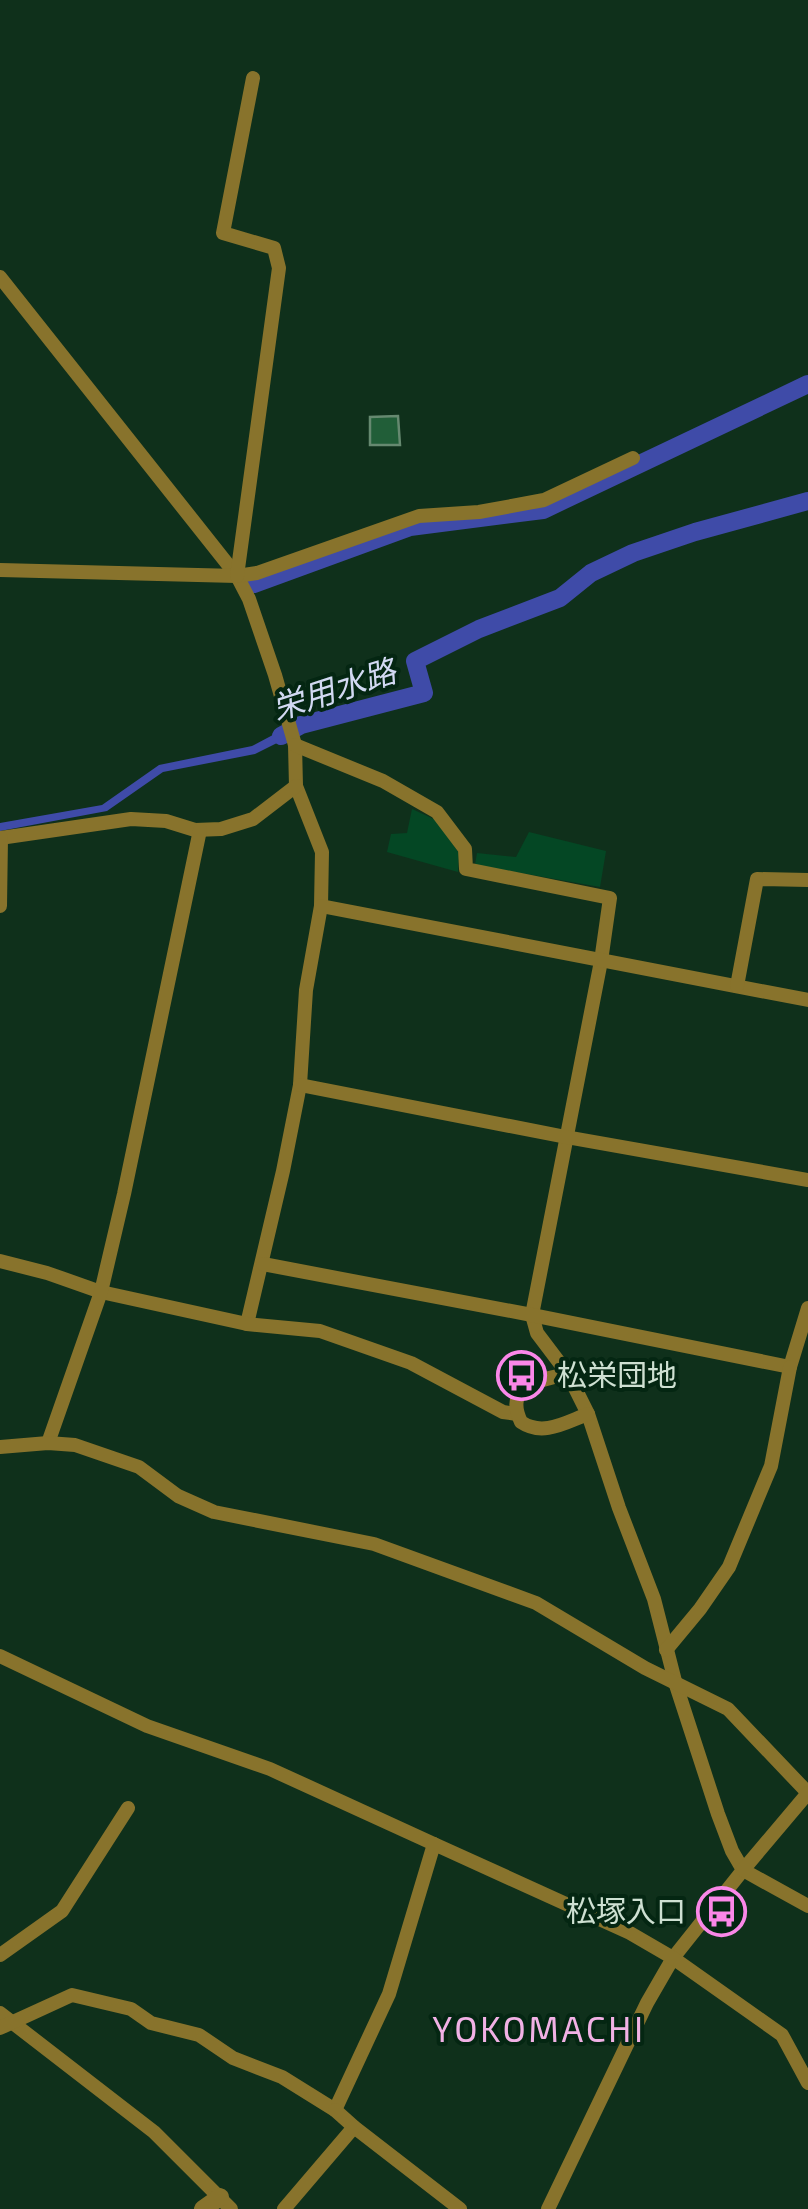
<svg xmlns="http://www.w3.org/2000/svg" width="808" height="2209" viewBox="0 0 808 2209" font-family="'Exo 2','Noto Sans JP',sans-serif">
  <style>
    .green { fill: #044724 }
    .water { fill: #3f4ba8 }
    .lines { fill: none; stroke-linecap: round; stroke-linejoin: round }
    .canal { stroke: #3f4ba8; stroke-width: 18 }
    .building { fill: #215e38; stroke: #668970; stroke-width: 2.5 }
    .minor { stroke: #88732c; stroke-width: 14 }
    .tertiary { stroke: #88732c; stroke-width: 18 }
    .labels { text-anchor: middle; stroke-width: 8; stroke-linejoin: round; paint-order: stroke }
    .poi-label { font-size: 30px; fill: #cee0d2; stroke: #042612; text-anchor: start }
    .water-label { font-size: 32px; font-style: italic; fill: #d2d9f2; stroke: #042612 }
    .quarter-label { font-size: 35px; letter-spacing: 2.5px; fill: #f1b1e5; stroke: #042612 }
  </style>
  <rect width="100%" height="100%" fill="#0f301b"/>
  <!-- green -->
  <g class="green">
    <path d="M412 809 436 820 459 853 458 872 387 852 391 834 407 833Z"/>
    <path d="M529 832 606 851 600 887 475 865 477 853 516 857Z"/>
  </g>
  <!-- water -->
  <path class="water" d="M301 720 303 730 255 754 163 772 107 811 0 831V823L102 805 159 765 252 746Z"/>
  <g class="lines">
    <!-- canal -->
    <g class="canal">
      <path d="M254 584 410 527 543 510 808 384"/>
      <path d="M281 736 301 725 424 693 415 661 479 629 560 598 591 573 633 553 695 532 808 501"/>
    </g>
  </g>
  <!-- building -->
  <path class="building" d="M398 416 400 445H370V417Z"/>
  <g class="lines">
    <!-- minor -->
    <g class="minor">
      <path d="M0 277 237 576 249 599 275 675 295 745 296 786 322 852 321 906 306 990 300 1085 283 1171 247 1324"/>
      <path d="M0 570 237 576 257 573 419 516 479 512 544 500 633 458"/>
      <path d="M237 576 279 268 274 248 223 233 253 78"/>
      <path d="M295 745 383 781 437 812 465 849 466 869 610 898 601 961 532 1315 537 1333 568 1374 588 1414 619 1508 654 1599 676 1685 718 1814 732 1851 743 1870 673 1958 647 2003 548 2209"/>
      <path d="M0 838 131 819 166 821 195 830 221 829 253 819 296 786"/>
      <path d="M0 906 1 838"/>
      <path d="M321 906 808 1000"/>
      <path d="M737 986 757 879 808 880"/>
      <path d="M300 1085 566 1137 808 1180"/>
      <path d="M0 1261 47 1273 101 1292 247 1324 320 1331 411 1363 503 1412 517 1414"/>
      <path d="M263 1264 532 1315 790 1367 808 1308"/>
      <path d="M568 1374C542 1380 503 1384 521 1422 543 1437 566 1422 588 1414"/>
      <path d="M48 1443 101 1292 124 1194 200 830"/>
      <path d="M0 1447 48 1443 75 1445 139 1467 178 1496 214 1512 374 1544 536 1603 645 1668 728 1709 808 1793"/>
      <path d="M666 1650 700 1609 729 1567 771 1466 790 1367"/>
      <path d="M0 1656 147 1726 270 1769 434 1844"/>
      <path d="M808 1793 743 1870 808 1906"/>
      <path d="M0 1955 62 1911 128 1808"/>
      <path d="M0 2013 154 2132 231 2209"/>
      <path d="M0 2028 72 1995 131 2009 151 2023 199 2035 233 2058 282 2077 335 2110 389 1994 434 1844 630 1933 673 1958 782 2035 808 2083"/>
      <path d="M335 2110 354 2127 460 2209"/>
      <path d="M284 2209 354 2127"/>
    </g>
    <!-- tertiary -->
    <path class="tertiary" d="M203 2209 220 2197"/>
  </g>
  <!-- icons -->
  <defs>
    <symbol id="bus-ring" viewBox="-11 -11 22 22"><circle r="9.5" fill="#042612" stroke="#fa87e8" stroke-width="1.5"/><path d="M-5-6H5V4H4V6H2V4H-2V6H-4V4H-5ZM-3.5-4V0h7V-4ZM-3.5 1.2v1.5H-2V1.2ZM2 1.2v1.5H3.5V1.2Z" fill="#fa87e8"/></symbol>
  </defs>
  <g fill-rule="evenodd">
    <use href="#bus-ring" x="494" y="1348" width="55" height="55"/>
    <use href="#bus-ring" x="694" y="1884" width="55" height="55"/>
  </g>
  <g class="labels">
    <!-- poi labels -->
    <g class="poi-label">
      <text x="557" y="1386">松栄団地</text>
      <text x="686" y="1922" text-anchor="end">松塚入口</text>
    </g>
    <!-- water labels -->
    <g class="water-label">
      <text transform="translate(334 690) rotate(-18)" y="11">栄用水路</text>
    </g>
    <!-- quarter labels -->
    <g class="quarter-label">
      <text x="539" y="2042">YOKOMACHI</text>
    </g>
  </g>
</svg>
